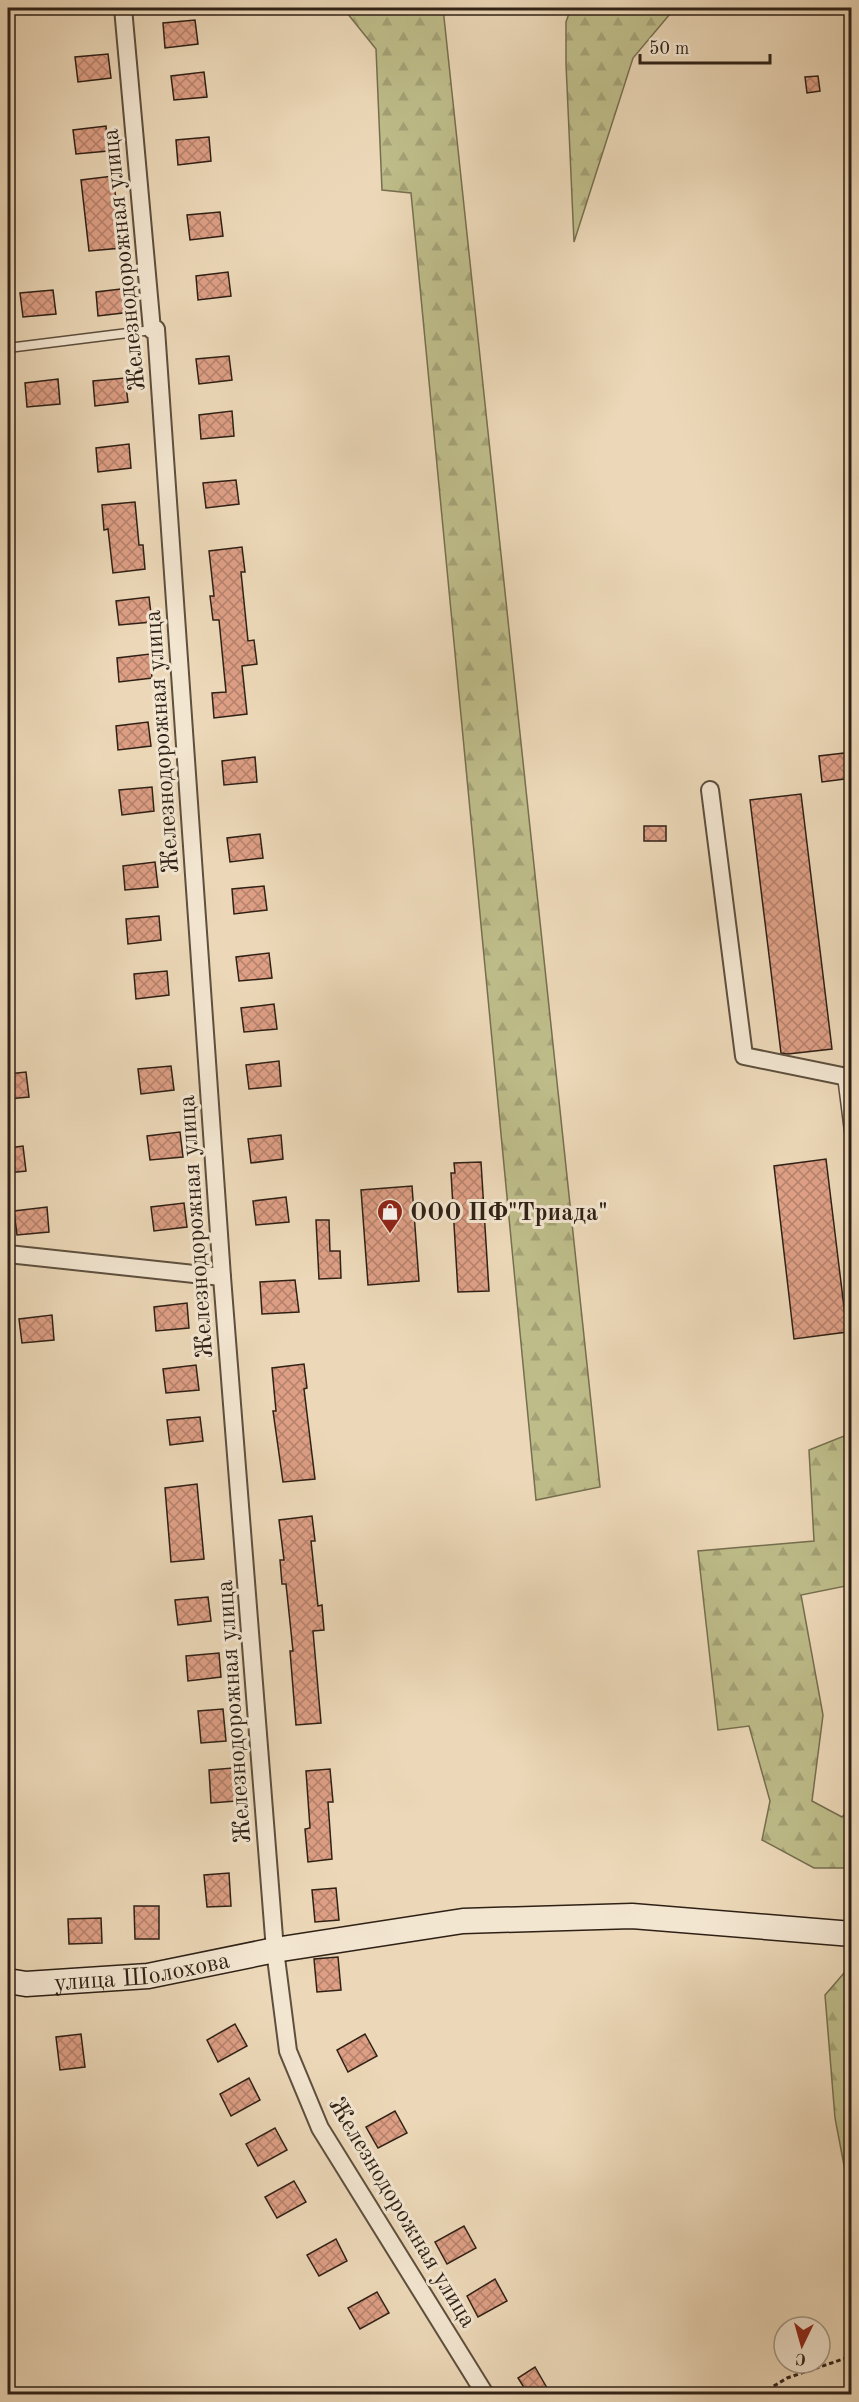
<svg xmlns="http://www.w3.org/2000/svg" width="859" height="2402" viewBox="0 0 859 2402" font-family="'Old Standard TT',serif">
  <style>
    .forest { fill: url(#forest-firs); stroke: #766f50; stroke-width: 1.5 }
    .building { fill: url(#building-cross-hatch); stroke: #2f2116; stroke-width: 1.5 }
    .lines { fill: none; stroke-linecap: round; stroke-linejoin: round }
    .lane-casing { stroke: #5e4f3e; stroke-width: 11 }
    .street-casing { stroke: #5e4f3e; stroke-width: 20 }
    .secondary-casing { stroke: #2f2116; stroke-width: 27 }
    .path { stroke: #2f2116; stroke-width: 3; stroke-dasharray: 4.5 3; stroke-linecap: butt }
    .lane { stroke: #f3e6d1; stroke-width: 8 }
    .street { stroke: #f3e6d1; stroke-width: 16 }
    .secondary { stroke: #f3e6d1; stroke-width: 24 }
    .labels { text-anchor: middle; stroke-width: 6; stroke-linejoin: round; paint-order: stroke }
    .street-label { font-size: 24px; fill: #2f2116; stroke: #f3e6d1 }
    .poi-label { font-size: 24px; font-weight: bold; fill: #2f2116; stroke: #f3e6d1; text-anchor: start }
  </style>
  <defs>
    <pattern id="forest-firs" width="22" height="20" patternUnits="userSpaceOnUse" patternTransform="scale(1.5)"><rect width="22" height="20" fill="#bebd8a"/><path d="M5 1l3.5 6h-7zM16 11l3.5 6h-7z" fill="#a4a276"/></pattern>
    <pattern id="building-cross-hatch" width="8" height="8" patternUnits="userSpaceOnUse" patternTransform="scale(1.5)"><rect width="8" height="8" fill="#de9f85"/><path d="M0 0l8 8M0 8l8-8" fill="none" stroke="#b4816c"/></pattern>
  </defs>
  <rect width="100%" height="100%" fill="#ecd8b8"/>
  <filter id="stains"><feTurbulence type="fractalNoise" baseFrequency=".00333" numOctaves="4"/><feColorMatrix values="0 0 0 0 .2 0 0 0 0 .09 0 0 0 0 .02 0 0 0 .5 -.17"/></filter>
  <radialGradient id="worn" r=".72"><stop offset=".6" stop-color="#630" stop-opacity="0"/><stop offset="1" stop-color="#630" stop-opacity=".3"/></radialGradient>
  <!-- forest -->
  <g class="forest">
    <path d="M343 8H443L600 1487 536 1500 411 193 382 190 376 49Z"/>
    <path d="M571 8H675L633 58 574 242 566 64V22Z"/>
    <path d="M844 1436 852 1486 851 1585 801 1595 823 1715 812 1801 842 1817 851 1807V1868H814L762 1840 770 1801 749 1726 718 1730 698 1551 814 1541 809 1450Z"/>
    <path d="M851 1965V2202L835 2118 825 1995Z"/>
  </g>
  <!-- building -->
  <g class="building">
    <path d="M195 20 198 44 165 48 163 23Z"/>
    <path d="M108 54 111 78 78 82 75 57Z"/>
    <path d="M204 72 207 97 174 100 171 76Z"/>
    <path d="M818 76 820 91 807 93 805 77Z"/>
    <path d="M106 126 108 151 76 154 73 130Z"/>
    <path d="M209 137 211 161 178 165 176 140Z"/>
    <path d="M113 176 122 248 89 251 81 180Z"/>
    <path d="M220 212 223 236 190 240 187 215Z"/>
    <path d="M228 272 231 296 198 300 196 276Z"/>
    <path d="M129 288 131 312 98 316 96 292Z"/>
    <path d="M53 290 56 314 23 317 20 293Z"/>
    <path d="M229 356 232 380 199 384 196 359Z"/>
    <path d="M125 378 128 402 95 406 93 381Z"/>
    <path d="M58 379 60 404 27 407 25 383Z"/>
    <path d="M232 411 234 436 201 439 199 415Z"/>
    <path d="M129 444 131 468 98 472 96 448Z"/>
    <path d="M236 480 239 504 206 508 203 483Z"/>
    <path d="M135 502 139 545H143L145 569 113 573 108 529 104 530 102 505Z"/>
    <path d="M242 547 245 572H241L248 641 254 640 257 664 242 666 247 714 214 718 212 693 226 692 219 620H213L210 596H214L209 551Z"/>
    <path d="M149 597 152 622 119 625 116 601Z"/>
    <path d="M150 654 152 678 119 682 117 658Z"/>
    <path d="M148 722 151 746 118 750 116 726Z"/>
    <path d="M852 752V778L822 782 819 756Z"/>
    <path d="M255 757 257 782 224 785 222 761Z"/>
    <path d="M152 787 154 811 122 815 119 790Z"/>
    <path d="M801 794 832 1049 788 1054 781 1053 750 800Z"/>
    <rect x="644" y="826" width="22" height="15"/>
    <path d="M260 834 263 858 230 862 227 838Z"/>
    <path d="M155 862 158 887 125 890 123 866Z"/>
    <path d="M264 886 267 910 234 914 232 889Z"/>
    <path d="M159 916 161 940 128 944 126 919Z"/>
    <path d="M269 953 272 978 239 981 236 957Z"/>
    <path d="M167 971 169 995 136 999 134 974Z"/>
    <path d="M274 1004 277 1029 244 1032 241 1008Z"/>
    <path d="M279 1061 281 1086 249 1089 246 1065Z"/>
    <path d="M171 1066 174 1090 141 1094 138 1069Z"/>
    <path d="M26 1072 29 1097 8 1099V1074Z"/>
    <path d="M180 1132 183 1157 150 1160 147 1136Z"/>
    <path d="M281 1135 283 1159 251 1163 248 1139Z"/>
    <path d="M23 1146 26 1171 8 1173V1148Z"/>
    <path d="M826 1159 847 1332 794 1339 774 1166Z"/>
    <path d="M481 1162 489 1291 458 1292 451 1173H455L454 1163Z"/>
    <path d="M412 1186 419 1281 368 1285 361 1190Z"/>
    <path d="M286 1197 289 1222 256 1225 253 1201Z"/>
    <path d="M184 1203 187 1227 154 1231 151 1207Z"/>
    <path d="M47 1207 49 1232 17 1235 14 1211Z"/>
    <path d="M316 1220H329L330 1251H340L341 1278 319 1279Z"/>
    <path d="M295 1280 299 1312 262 1314 260 1282Z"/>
    <path d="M187 1303 189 1328 156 1331 154 1307Z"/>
    <path d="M52 1315 54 1340 22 1343 19 1319Z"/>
    <path d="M304 1364 307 1388 304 1389 315 1479 283 1482 273 1411H276L272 1368Z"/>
    <path d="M196 1365 199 1390 166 1393 163 1369Z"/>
    <path d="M200 1417 203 1441 170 1445 167 1420Z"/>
    <path d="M197 1484 204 1559 171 1562 165 1488Z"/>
    <path d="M312 1516 315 1541H311L318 1606 322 1605 324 1630 313 1631 321 1723 296 1725 290 1651H293L286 1584H282L280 1560H284L279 1520Z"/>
    <path d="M208 1597 211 1621 178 1625 175 1600Z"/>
    <path d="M219 1653 221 1677 188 1681 186 1656Z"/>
    <path d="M223 1709 226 1741 201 1743 198 1711Z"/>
    <path d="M233 1768 236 1801 211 1803 209 1770Z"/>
    <path d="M330 1769 333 1802H328L332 1859 308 1862 305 1829 310 1828 306 1771Z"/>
    <path d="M229 1873 231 1906 207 1907 204 1875Z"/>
    <path d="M336 1888 339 1920 315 1922 312 1890Z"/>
    <path d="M134 1906H159V1939H135Z"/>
    <path d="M101 1918 102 1943 69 1944 68 1919Z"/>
    <path d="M338 1957 341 1990 317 1992 314 1959Z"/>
    <path d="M235 2024 247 2046 218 2062 207 2040Z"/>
    <path d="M81 2034 85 2067 60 2070 56 2037Z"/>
    <path d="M365 2034 377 2056 348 2072 337 2050Z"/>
    <path d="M249 2078 260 2100 231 2116 220 2094Z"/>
    <path d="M395 2111 407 2133 378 2148 366 2127Z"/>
    <path d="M275 2128 287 2150 258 2166 246 2144Z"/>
    <path d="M294 2181 306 2202 277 2218 265 2197Z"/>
    <path d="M464 2226 476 2248 447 2264 435 2242Z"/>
    <path d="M336 2239 347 2261 319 2276 307 2255Z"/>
    <path d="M495 2279 507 2301 478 2317 467 2296Z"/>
    <path d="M377 2292 389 2313 360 2329 348 2308Z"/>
    <path d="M535 2367 547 2388 536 2394H528L518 2378Z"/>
  </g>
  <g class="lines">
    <defs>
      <g id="lane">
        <path d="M8 348 152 330"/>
        <path d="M842 1076 852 1155"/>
      </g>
      <g id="street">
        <path d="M123 8 152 330 156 329 222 1277 275 1950 288 2051 320 2128 485 2394"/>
        <path d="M710 790 744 1056 852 1078"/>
        <path d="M8 1254 222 1277"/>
      </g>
      <g id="secondary">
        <path id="s1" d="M8 1981 26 1984 148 1976 275 1950 463 1921 632 1916 852 1934"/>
      </g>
    </defs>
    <!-- lane casing -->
    <use href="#lane" class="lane-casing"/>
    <!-- street casing -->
    <use href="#street" class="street-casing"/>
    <!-- secondary casing -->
    <use href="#secondary" class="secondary-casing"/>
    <!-- path -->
    <path class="path" d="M761 2394 787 2378 852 2356"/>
    <!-- lane -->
    <use href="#lane" class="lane"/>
    <!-- street -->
    <use href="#street" class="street"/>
    <!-- secondary -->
    <use href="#secondary" class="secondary"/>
  </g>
  <!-- icons -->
  <defs>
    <symbol id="shop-pin" viewBox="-11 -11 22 30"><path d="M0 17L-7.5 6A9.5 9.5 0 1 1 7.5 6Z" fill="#8f2418" stroke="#f3e6d1"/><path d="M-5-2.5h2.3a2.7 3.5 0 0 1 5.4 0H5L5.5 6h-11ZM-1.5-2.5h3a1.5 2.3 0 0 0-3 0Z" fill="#fff"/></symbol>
  </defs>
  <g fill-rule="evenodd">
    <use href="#shop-pin" x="375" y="1197" width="30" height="40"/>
  </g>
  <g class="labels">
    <!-- street labels -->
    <g class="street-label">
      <text transform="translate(123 260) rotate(-96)" y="8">Железнодорожная улица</text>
      <text transform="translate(161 742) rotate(-94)" y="8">Железнодорожная улица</text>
      <text transform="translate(195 1227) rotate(-94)" y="8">Железнодорожная улица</text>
      <text transform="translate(233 1712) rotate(-94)" y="8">Железнодорожная улица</text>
      <text dy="8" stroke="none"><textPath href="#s1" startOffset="135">улица Шолохова</textPath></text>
      <text transform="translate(403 2212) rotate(59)" y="8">Железнодорожная улица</text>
    </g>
    <!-- poi labels -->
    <g class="poi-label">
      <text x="410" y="1220">ООО ПФ"Триада"</text>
    </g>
  </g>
  <!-- margin -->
  <rect width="859" height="2402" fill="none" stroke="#ecd8b8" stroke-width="30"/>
  <rect x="9" y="9" width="841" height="2384" fill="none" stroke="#2f2116" stroke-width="3"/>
  <rect x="15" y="15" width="829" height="2372" fill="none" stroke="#2f2116" stroke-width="1.5"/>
  <!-- north arrow -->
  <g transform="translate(802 2345) rotate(185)"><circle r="28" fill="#f3e6d1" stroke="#a59786" stroke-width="1.5"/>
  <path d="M0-4.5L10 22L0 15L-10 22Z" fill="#8f2418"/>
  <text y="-9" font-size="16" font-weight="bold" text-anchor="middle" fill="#2f2116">С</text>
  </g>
  <!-- scale -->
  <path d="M640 54v9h130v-9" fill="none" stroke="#2f2116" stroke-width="3"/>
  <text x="649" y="54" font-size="18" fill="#2f2116" stroke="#f3e6d1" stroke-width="4.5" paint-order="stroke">50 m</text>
  <rect width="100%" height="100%" filter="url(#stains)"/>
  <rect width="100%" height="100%" fill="url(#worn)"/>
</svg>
